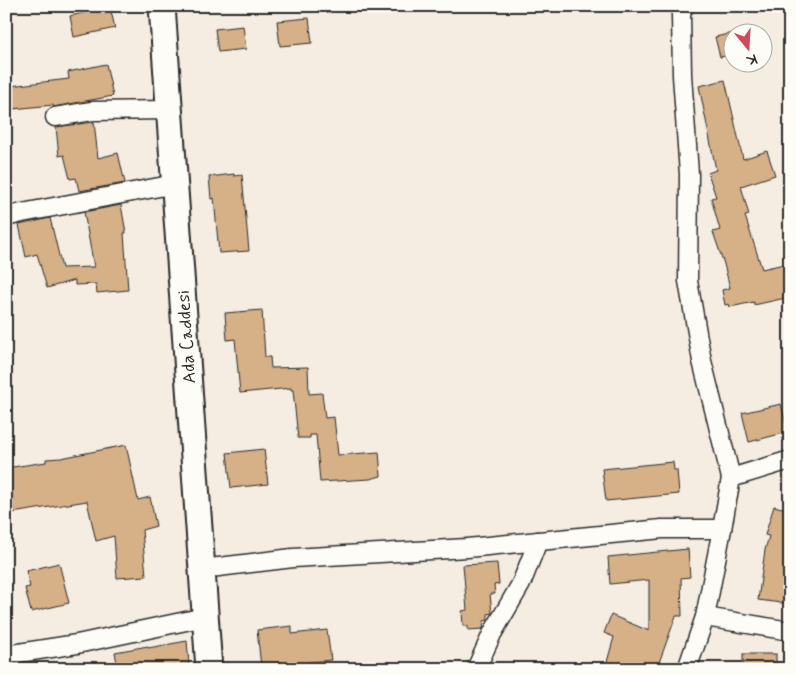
<svg xmlns="http://www.w3.org/2000/svg" width="796" height="675" viewBox="0 0 796 675" font-family="Mynerve,sans-serif">
  <style>
    .building { fill: #d6b087; stroke: #2b2b2b }
    .lines { fill: none; stroke-linecap: round; stroke-linejoin: round }
    .street-casing { stroke: #2b2b2b; stroke-width: 21 }
    .secondary-casing { stroke: #2b2b2b; stroke-width: 29 }
    .street { stroke: #fdfcf7; stroke-width: 18 }
    .secondary { stroke: #fdfcf7; stroke-width: 25 }
    .labels { text-anchor: middle; stroke-width: 4.5; stroke-linejoin: round; paint-order: stroke }
    .street-label { font-size: 18px; fill: #2b2b2b; stroke: #fdfcf7 }
  </style>
  <rect width="100%" height="100%" fill="#f5ede1"/>
  <filter id="ink" filterUnits="userSpaceOnUse"><feTurbulence type="fractalNoise" baseFrequency=".02" numOctaves="2"/><feDisplacementMap in="SourceGraphic" scale="10" xChannelSelector="R" yChannelSelector="G"/><feConvolveMatrix kernelMatrix="1 2 1 2 8 2 1 2 1" color-interpolation-filters="sRGB"/></filter>
  <g filter="url(#ink)">
    <!-- building -->
    <g class="building">
      <path d="M110 7 115 28 74 37 70 16Z"/>
      <path d="M309 18 312 43 280 46 277 21Z"/>
      <path d="M243 26 246 49 218 52 215 29Z"/>
      <path d="M734 33V54L720 57 715 37Z"/>
      <path d="M106 64 113 96 53 107V105L13 109 10 86 69 79 68 72Z"/>
      <path d="M725 80 743 159 767 151 775 175 741 186 749 215 745 216 762 269 784 264 790 290V297L754 305V302L730 307 729 304 725 305 722 290 730 288 724 264 713 232 720 230 711 198 716 197 708 173 716 170 699 86Z"/>
      <path d="M94 122 98 158 118 153 125 183 79 191 76 178 70 179 64 155 59 156 56 127Z"/>
      <path d="M234 174V176L242 175 249 251 219 253 214 198 211 199 209 177Z"/>
      <path d="M121 205 126 233H124L128 290 97 293 96 284 75 285V280L47 288 37 254 26 257 19 225 50 218 62 268 94 267 84 212Z"/>
      <path d="M262 310 265 357H270L271 368 308 367 309 394 322 393 325 418 334 417 338 455 379 452 381 476 370 479 320 482 316 435H310V438H298L293 390H291V388L240 393 235 339 227 340 225 313Z"/>
      <path d="M781 404 788 432 749 442 742 413Z"/>
      <path d="M126 445 138 500 150 497 156 526 142 530 146 576 117 578 114 536 96 541 87 501 6 514V468L46 462V459L61 458Z"/>
      <path d="M264 449 268 484 231 488 227 453Z"/>
      <path d="M673 462 674 470H677L679 494 606 501 602 469Z"/>
      <path d="M774 506 790 510V604L758 600 765 550 769 536 765 535Z"/>
      <path d="M688 549 690 577 681 578 682 616H676L657 668 647 665 646 669H605L614 637 604 633 611 615 649 631V580L610 584 608 557Z"/>
      <path d="M59 563 69 603 31 612 25 588 30 587 26 571Z"/>
      <path d="M497 563 499 584 494 585 495 594H490L492 613 488 614V620L484 621 483 629 468 630V626H463L462 611 467 610 463 565Z"/>
      <path d="M292 626V634L327 630 331 660 261 667 257 630Z"/>
      <path d="M187 641 189 665 156 667 157 669H118L115 652 148 646V648Z"/>
      <rect x="743" y="654" width="33" height="15"/>
    </g>
    <g class="lines">
      <defs>
        <g id="street">
          <path d="M684 6 681 14 682 75 689 174 688 281 702 361 731 478"/>
          <path d="M55 117 92 111 170 110"/>
          <path d="M6 217 22 213 175 184"/>
          <path d="M202 569 293 558 467 548 662 529H722L731 478 790 460"/>
          <path d="M705 617 790 631"/>
          <path d="M6 655 77 644 205 617"/>
          <path d="M476 669 492 634 521 584 538 541"/>
          <path d="M687 669 705 617 722 529"/>
        </g>
        <path id="secondary" d="M162 6 209 669"/>
      </defs>
      <!-- street casing -->
      <use href="#street" class="street-casing"/>
      <!-- secondary casing -->
      <use href="#secondary" class="secondary-casing"/>
      <!-- street -->
      <use href="#street" class="street"/>
      <!-- secondary -->
      <use href="#secondary" class="secondary"/>
    </g>
  </g>
  <g class="labels">
    <!-- street labels -->
    <g class="street-label">
      <text transform="translate(186 337) rotate(-94)" y="6">Ada Caddesi</text>
    </g>
  </g>
  <!-- margin -->
  <rect width="796" height="675" fill="none" stroke="#fdfcf7" stroke-width="25"/>
  <rect x="12" y="12" width="771" height="650" fill="none" stroke="#2b2b2b" stroke-width="2" filter="url(#ink)"/>
  <!-- north arrow -->
  <g transform="translate(748 48) rotate(162)"><circle r="24" fill="#fdfcf7" stroke="#a9a8a5"/>
  <path d="M0-4L9 19L0 12L-9 19Z" fill="#d1495b"/>
  <text y="-8" font-size="14" font-weight="bold" text-anchor="middle" fill="#2b2b2b">K</text>
  </g>
</svg>
